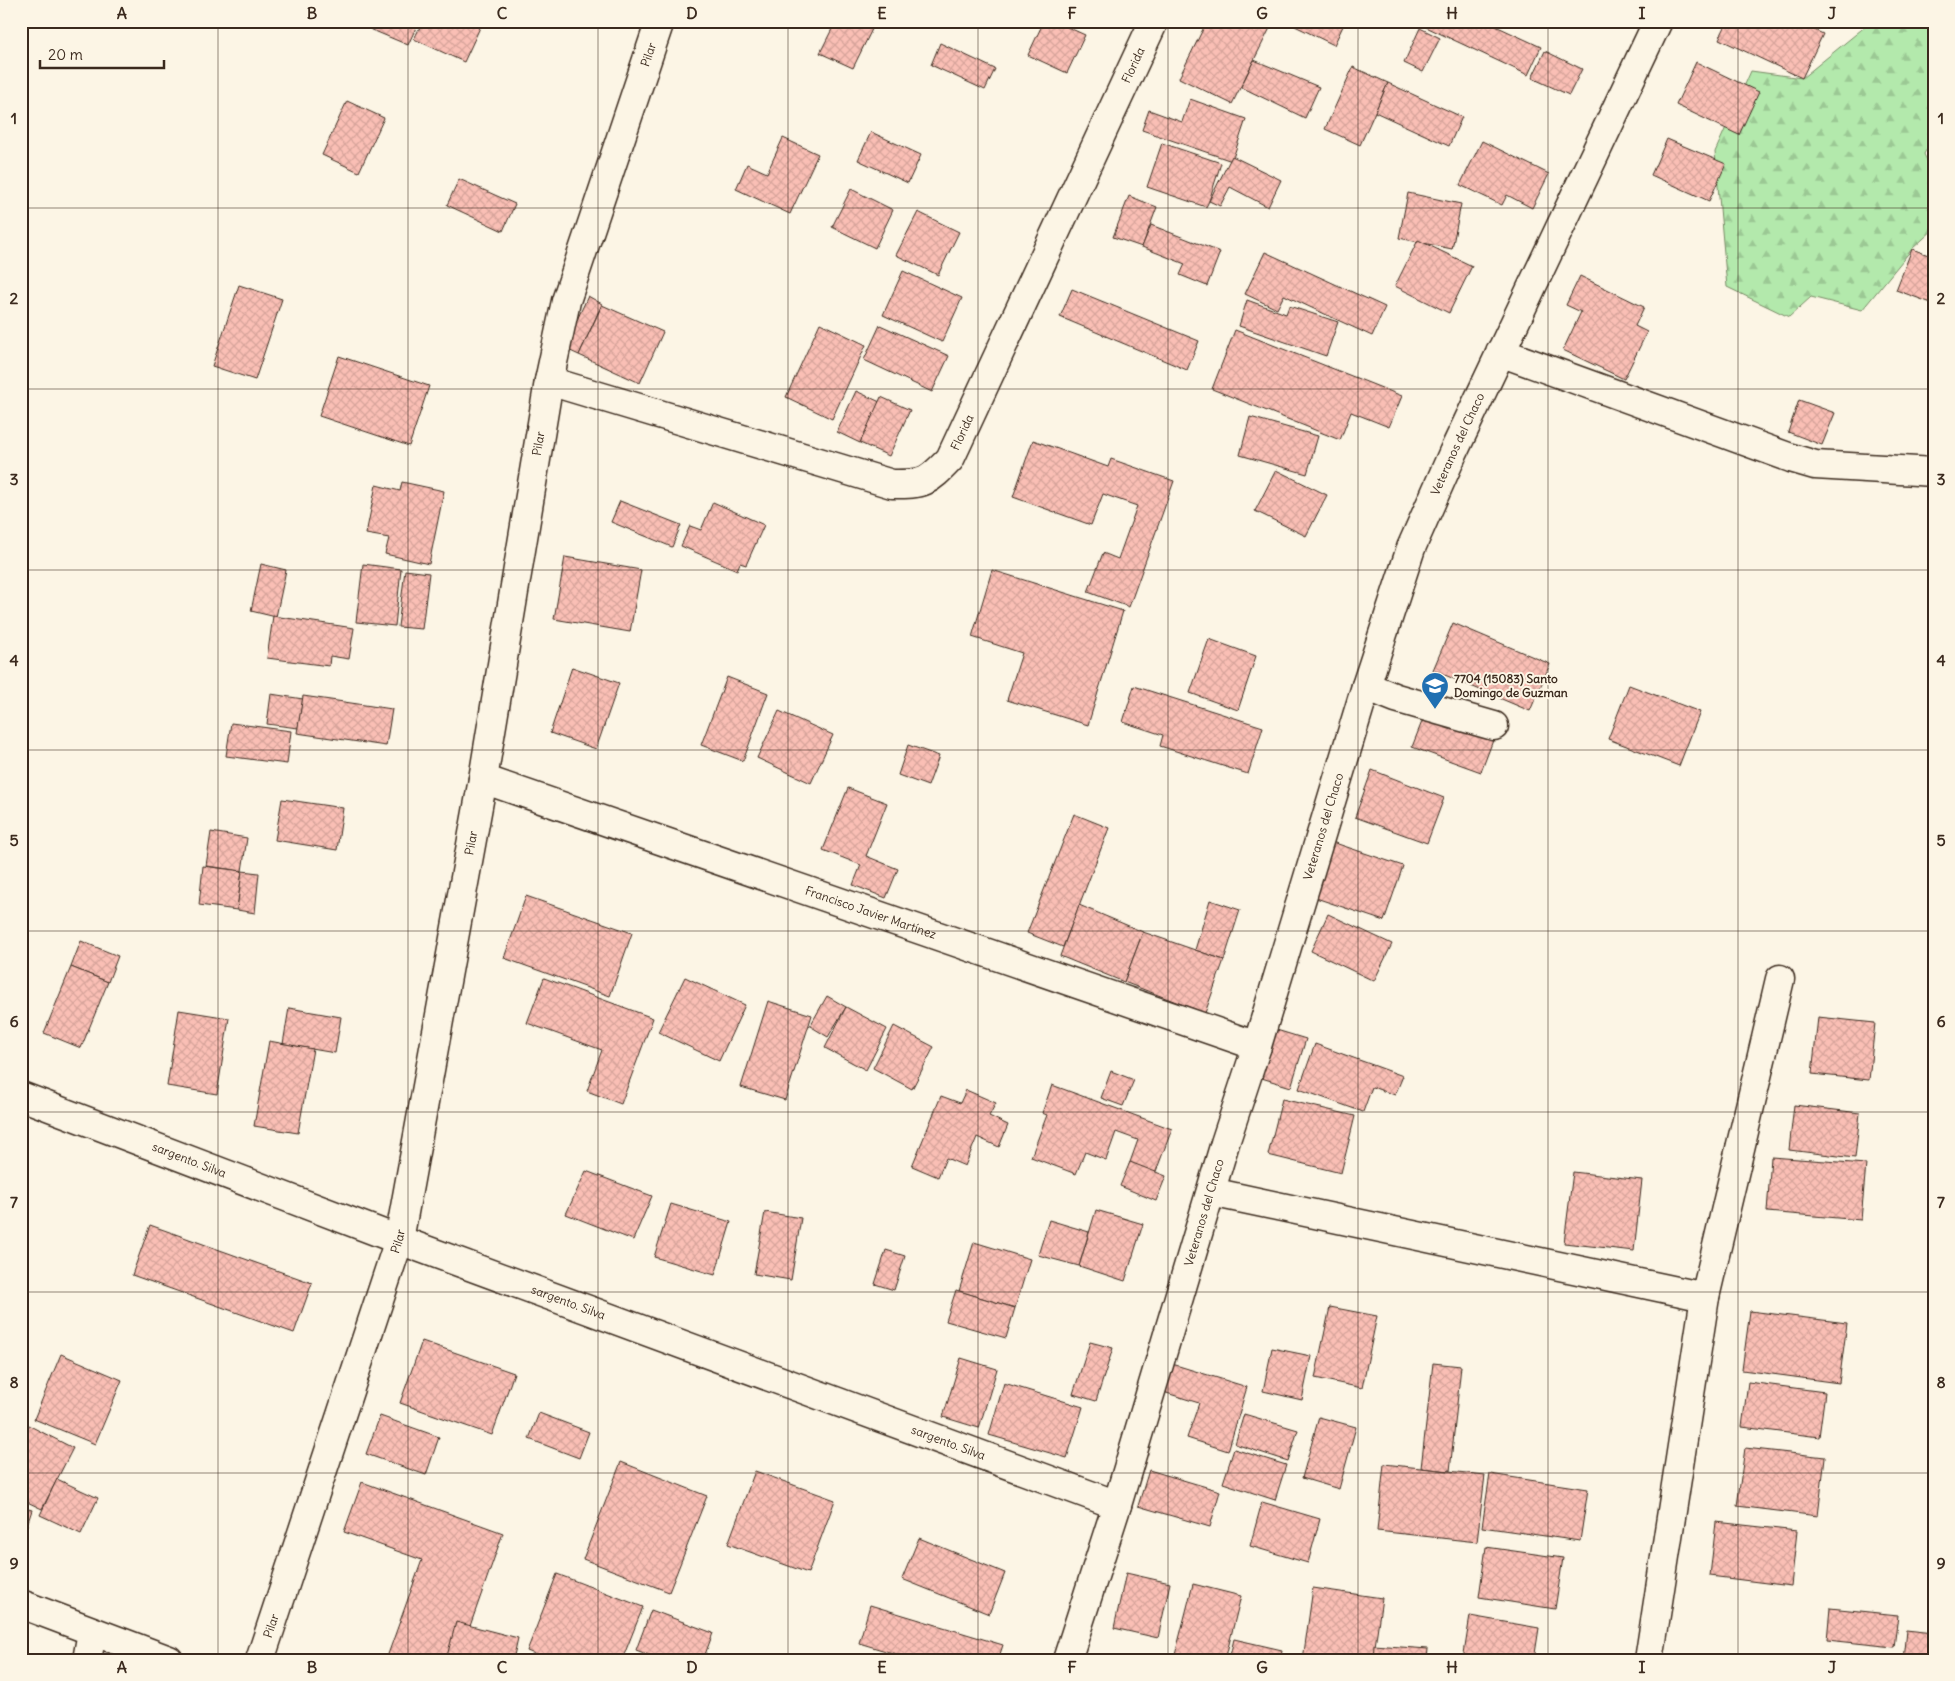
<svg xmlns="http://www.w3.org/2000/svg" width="1955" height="1681" viewBox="0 0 1955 1681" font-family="Delius,sans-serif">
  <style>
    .forest { fill: url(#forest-firs); stroke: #778a65 }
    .building { fill: url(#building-cross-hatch); stroke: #3b2a1e }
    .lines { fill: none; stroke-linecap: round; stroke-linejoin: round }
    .minor-casing { stroke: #3b2a1e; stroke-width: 31 }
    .minor { stroke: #fcf5e5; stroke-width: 28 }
    .grid { fill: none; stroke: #3b2a1e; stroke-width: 1; stroke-opacity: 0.55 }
    .labels { text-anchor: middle; stroke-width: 4; stroke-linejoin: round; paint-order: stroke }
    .street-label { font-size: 12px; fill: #3b2a1e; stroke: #fcf5e5 }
    .poi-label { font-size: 12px; font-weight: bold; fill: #3b2a1e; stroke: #fcf5e5; text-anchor: start }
    .neatline { fill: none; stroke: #3b2a1e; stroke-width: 2 }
    .grid-label { font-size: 16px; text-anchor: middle; font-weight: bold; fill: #3b2a1e }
  </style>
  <defs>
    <pattern id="forest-firs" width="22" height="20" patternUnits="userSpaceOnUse" patternTransform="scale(1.25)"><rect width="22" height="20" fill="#b3e9ac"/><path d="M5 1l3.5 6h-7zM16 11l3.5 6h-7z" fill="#9bc894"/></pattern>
    <pattern id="building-cross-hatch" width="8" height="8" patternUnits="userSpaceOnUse" patternTransform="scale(1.25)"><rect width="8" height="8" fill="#fabfb5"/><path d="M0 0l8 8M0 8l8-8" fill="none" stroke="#d7a49b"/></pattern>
  </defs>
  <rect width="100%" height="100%" fill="#fcf5e5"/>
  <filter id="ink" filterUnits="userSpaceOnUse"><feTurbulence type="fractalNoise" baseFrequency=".02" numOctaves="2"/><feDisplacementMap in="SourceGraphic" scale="10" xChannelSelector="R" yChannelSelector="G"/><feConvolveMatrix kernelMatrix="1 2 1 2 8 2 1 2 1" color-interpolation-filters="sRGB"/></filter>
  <g filter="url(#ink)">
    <!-- forest -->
    <path class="forest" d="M1872 21H1934V136L1924 154 1934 176V229L1912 249 1862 310 1811 297 1789 317 1727 287 1715 152 1751 71 1802 78Z"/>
    <!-- building -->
    <g class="building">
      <path d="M373 21H419L408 45 370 29Z"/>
      <path d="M423 21H483L464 62 414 39Z"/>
      <path d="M836 21H876L853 68 820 53Z"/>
      <path d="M1044 21H1054L1085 35 1067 73 1028 55Z"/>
      <path d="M1207 21H1262L1271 26 1232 104 1179 78Z"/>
      <path d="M1298 21H1332L1343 26 1334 45 1295 26Z"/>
      <path d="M1427 21H1485L1541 47 1528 75 1424 26Z"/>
      <path d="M1728 21H1795L1823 34 1802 78 1719 39Z"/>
      <path d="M1420 28 1440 38 1423 72 1404 63Z"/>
      <path d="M940 43 995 69 985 90 931 65Z"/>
      <path d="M1545 51 1582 69 1569 95 1532 78Z"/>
      <path d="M1254 60 1319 87 1305 118 1241 87Z"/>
      <path d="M1696 62 1759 92 1739 135 1676 105Z"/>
      <path d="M1353 67 1388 83 1360 145 1325 129Z"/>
      <path d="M1388 83 1462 117 1449 146 1375 112Z"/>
      <path d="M1190 99 1246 119 1232 161 1142 130 1149 110 1182 122Z"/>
      <path d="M347 101 384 118 359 172 322 155Z"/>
      <path d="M871 132 921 155 908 183 858 160Z"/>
      <path d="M783 138 818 154 790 214 736 189 747 164 767 173Z"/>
      <path d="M1667 139 1726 164 1709 201 1651 175Z"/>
      <path d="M1482 141 1549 174 1532 208 1507 195 1502 205 1460 185Z"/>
      <path d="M1162 143 1221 163 1209 201 1206 207 1147 187Z"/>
      <path d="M1232 156 1281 180 1268 207 1230 187 1220 206 1209 201Z"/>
      <path d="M459 179 515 204 503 231 447 205Z"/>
      <path d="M851 189 893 210 875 248 832 227Z"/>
      <path d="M1408 193 1461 204 1452 249 1399 238Z"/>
      <path d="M1129 196 1157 207 1142 247 1113 237Z"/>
      <path d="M918 212 959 232 938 275 896 255Z"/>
      <path d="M1151 225 1220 252 1207 286 1180 275 1185 264 1142 247Z"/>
      <path d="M1418 240 1472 266 1449 313 1395 286Z"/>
      <path d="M1912 249 1934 257V304L1896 290Z"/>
      <path d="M1265 252 1385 307 1372 336 1284 295 1277 309 1245 294Z"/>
      <path d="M903 271 962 298 942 342 883 315Z"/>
      <path d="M1580 276 1644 307 1635 326 1647 332 1624 379 1563 350 1581 312 1566 305Z"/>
      <path d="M239 285 282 299 255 380 212 366Z"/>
      <path d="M1072 289 1199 341 1187 370 1060 317Z"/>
      <path d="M588 296 602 304 579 355 564 348Z"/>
      <path d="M1247 300 1286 314 1289 306 1338 322 1326 356 1239 326Z"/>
      <path d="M602 305 663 332 640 383 579 355Z"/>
      <path d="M820 323 866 345 832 419 786 397Z"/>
      <path d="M880 325 949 356 932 392 864 360Z"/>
      <path d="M1235 330 1402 396 1389 427 1351 412 1340 440 1212 389Z"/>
      <path d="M339 356 429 386 409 446 319 416Z"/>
      <path d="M856 391 880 402 860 443 837 432Z"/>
      <path d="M881 397 910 410 889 456 860 443Z"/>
      <path d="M1799 400 1835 413 1822 445 1788 432Z"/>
      <path d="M1250 417 1318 436 1307 474 1240 455Z"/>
      <path d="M1033 440 1108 467 1111 459 1174 481 1129 607 1088 592 1103 553 1118 559 1137 506 1103 494 1091 525 1013 497Z"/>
      <path d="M1276 470 1327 495 1306 536 1255 511Z"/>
      <path d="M402 482 444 491 429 564 385 554 389 538 366 534 376 485 400 491Z"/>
      <path d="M620 501 681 525 672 547 611 522Z"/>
      <path d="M713 502 764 525 746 565 740 563 737 570 681 546 690 526 701 530Z"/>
      <path d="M565 557 641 570 630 632 554 619Z"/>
      <path d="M261 564 286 570 276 617 251 611Z"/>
      <path d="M363 564 401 569 395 626 356 622Z"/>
      <path d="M405 570 429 573 422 629 398 627Z"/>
      <path d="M992 570 1123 611 1088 725 1007 700 1022 653 972 637Z"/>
      <path d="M273 616 354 628 349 659 330 656 329 666 267 658Z"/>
      <path d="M1453 623 1550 664 1530 711 1433 670Z"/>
      <path d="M1209 639 1256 656 1238 710 1190 693Z"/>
      <path d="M572 667 619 683 596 749 550 733Z"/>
      <path d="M727 677 768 693 743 761 701 745Z"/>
      <path d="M1629 685 1700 712 1679 766 1608 739Z"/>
      <path d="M1134 686 1263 727 1248 774 1160 746 1163 735 1123 722Z"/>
      <path d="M271 694 303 699 298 728 267 724Z"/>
      <path d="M303 696 392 709 386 746 297 733Z"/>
      <path d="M1427 709 1495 735 1481 772 1412 747Z"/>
      <path d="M779 711 833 735 811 783 757 758Z"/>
      <path d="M231 723 291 731 287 764 226 756Z"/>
      <path d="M908 745 939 756 928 786 898 775Z"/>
      <path d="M1372 770 1444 798 1427 843 1355 817Z"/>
      <path d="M848 788 887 803 866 856 898 869 886 898 853 885 861 865 823 850Z"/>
      <path d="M282 799 343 808 337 850 275 840Z"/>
      <path d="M1074 814 1109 828 1063 947 1027 933Z"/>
      <path d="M211 832 247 838 242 871 206 866Z"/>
      <path d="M1332 842 1403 866 1384 921 1313 897Z"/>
      <path d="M203 866 242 871 237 910 199 905Z"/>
      <path d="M242 871 259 873 255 913 237 910Z"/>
      <path d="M526 896 632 933 610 996 504 958Z"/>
      <path d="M1210 900 1240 910 1224 960 1195 950Z"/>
      <path d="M1079 905 1143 932 1124 982 1060 956Z"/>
      <path d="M1328 914 1392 944 1374 981 1311 951Z"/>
      <path d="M1143 932 1224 960 1205 1013 1124 982Z"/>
      <path d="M81 941 118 956 108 982 71 967Z"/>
      <path d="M71 967 108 982 81 1048 44 1033Z"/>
      <path d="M685 977 745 1005 719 1061 658 1032Z"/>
      <path d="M544 978 653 1018 621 1104 587 1091 602 1050 527 1023Z"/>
      <path d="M827 996 846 1007 828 1037 810 1026Z"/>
      <path d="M768 1001 812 1015 785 1100 741 1087Z"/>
      <path d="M846 1007 887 1029 866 1070 825 1048Z"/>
      <path d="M289 1008 341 1017 335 1053 283 1044Z"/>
      <path d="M179 1010 229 1018 217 1094 167 1086Z"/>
      <path d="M1818 1017 1875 1023 1869 1080 1812 1074Z"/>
      <path d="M894 1026 934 1047 912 1089 873 1068Z"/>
      <path d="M1270 1028 1306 1039 1291 1087 1255 1076Z"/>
      <path d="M269 1041 313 1049 298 1133 254 1126Z"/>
      <path d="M1315 1044 1403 1076 1395 1095 1372 1087 1363 1112 1299 1089Z"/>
      <path d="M1111 1071 1134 1080 1123 1106 1101 1098Z"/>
      <path d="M1052 1085 1172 1129 1155 1174 1129 1165 1138 1140 1116 1132 1106 1160 1085 1152 1076 1174 1031 1157 1047 1115 1042 1113Z"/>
      <path d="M966 1090 996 1103 989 1116 1008 1125 999 1147 977 1137 965 1166 946 1158 938 1177 912 1166 941 1096 960 1103Z"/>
      <path d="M1282 1099 1355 1116 1341 1173 1268 1155Z"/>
      <path d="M1794 1105 1860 1113 1855 1158 1789 1150Z"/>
      <path d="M1771 1157 1866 1164 1861 1220 1767 1212Z"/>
      <path d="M1130 1162 1166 1176 1156 1201 1120 1186Z"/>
      <path d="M586 1171 652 1196 633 1240 566 1214Z"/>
      <path d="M1573 1172 1642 1180 1634 1251 1564 1243Z"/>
      <path d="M671 1204 731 1222 715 1275 654 1257Z"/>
      <path d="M1096 1210 1143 1224 1125 1281 1079 1266Z"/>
      <path d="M765 1212 801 1218 791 1280 754 1274Z"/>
      <path d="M1049 1220 1089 1232 1079 1266 1038 1255Z"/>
      <path d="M150 1225 312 1283 294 1333 132 1275Z"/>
      <path d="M974 1242 1030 1259 1015 1308 959 1291Z"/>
      <path d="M886 1250 905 1256 894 1290 875 1284Z"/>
      <path d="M956 1290 1015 1308 1006 1338 946 1321Z"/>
      <path d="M1330 1307 1377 1316 1362 1388 1315 1378Z"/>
      <path d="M1750 1311 1847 1323 1839 1383 1742 1370Z"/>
      <path d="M422 1341 514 1373 492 1435 400 1403Z"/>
      <path d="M1090 1342 1113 1348 1096 1401 1073 1394Z"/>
      <path d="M1272 1348 1311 1356 1302 1400 1263 1391Z"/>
      <path d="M61 1354 122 1380 95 1444 34 1419Z"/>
      <path d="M961 1358 997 1369 979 1428 943 1417Z"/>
      <path d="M1169 1363 1247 1387 1228 1451 1187 1438 1199 1403 1160 1391Z"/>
      <path d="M1433 1363 1461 1366 1450 1471 1421 1468Z"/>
      <path d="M1748 1382 1825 1392 1819 1437 1742 1427Z"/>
      <path d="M1004 1383 1083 1407 1067 1458 989 1435Z"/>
      <path d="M539 1413 589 1432 579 1458 529 1439Z"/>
      <path d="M1244 1414 1298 1430 1288 1461 1235 1444Z"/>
      <path d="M380 1416 439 1437 426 1475 366 1454Z"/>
      <path d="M1319 1417 1356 1427 1339 1489 1302 1478Z"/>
      <path d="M26 1424 73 1448 42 1509 21 1499V1434Z"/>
      <path d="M1745 1448 1825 1457 1818 1516 1737 1506Z"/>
      <path d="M1234 1449 1286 1465 1275 1500 1223 1483Z"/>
      <path d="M621 1462 707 1496 669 1592 583 1559Z"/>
      <path d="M1384 1464 1485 1475 1477 1542 1377 1531Z"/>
      <path d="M1149 1470 1220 1491 1210 1527 1138 1506Z"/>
      <path d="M755 1471 835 1500 808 1573 728 1544Z"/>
      <path d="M1490 1474 1588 1489 1580 1541 1482 1527Z"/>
      <path d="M57 1479 98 1498 81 1534 40 1515Z"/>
      <path d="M362 1482 503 1533 458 1660H386L422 1560 344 1532Z"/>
      <path d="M1262 1502 1320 1519 1308 1563 1250 1546Z"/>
      <path d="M21 1507 32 1510 21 1543Z"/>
      <path d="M1716 1522 1797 1531 1791 1586 1710 1576Z"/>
      <path d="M919 1538 1005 1573 989 1614 902 1579Z"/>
      <path d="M1486 1547 1563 1558 1555 1609 1479 1597Z"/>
      <path d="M1126 1573 1170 1583 1158 1638 1114 1628Z"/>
      <path d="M557 1574 643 1607 622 1660H550L527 1651Z"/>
      <path d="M1193 1584 1241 1596 1225 1660H1193L1175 1655Z"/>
      <path d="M1313 1588 1382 1598 1373 1660H1303Z"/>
      <path d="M870 1605 1003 1645 998 1660H916L859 1643Z"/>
      <path d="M1830 1608 1898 1615 1894 1647 1827 1640Z"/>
      <path d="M651 1610 713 1633 703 1660H662L636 1650Z"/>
      <path d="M1470 1616 1539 1628 1534 1660H1463Z"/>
      <path d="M456 1622 518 1638 513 1660H446Z"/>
      <path d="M1906 1630 1934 1633V1660H1903Z"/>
      <path d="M1234 1639 1282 1650 1280 1660H1229Z"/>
      <path d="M1374 1645 1428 1649 1427 1660H1373Z"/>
    </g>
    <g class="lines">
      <defs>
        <g id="minor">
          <path d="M1500 352 1791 458 1815 465 1934 472"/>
          <path id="s1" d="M549 381 892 484C925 484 927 483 950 459L1154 21"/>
          <path d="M1366 686 1396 698 1494 726"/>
          <path id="s2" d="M483 779 1257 1046"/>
          <path id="s3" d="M21 1096 399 1240 1117 1505"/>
          <path d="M1211 1192 1705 1297"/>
          <path d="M21 1604 169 1660"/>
          <path d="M87 1660 92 1632"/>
          <path id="s4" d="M260 1660 399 1240 483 779 549 381 566 301 660 21"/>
          <path id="s5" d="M1067 1660 1117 1505 1225 1143 1257 1046 1366 686 1411 548 1453 453 1658 21"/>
          <path d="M1649 1660 1705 1297 1780 979"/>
        </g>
      </defs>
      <!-- minor casing -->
      <use href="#minor" class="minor-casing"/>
      <!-- minor -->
      <use href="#minor" class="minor"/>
    </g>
  </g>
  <!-- grid -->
  <path class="grid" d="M218 21V1660M408 21V1660M598 21V1660M788 21V1660M978 21V1660M1168 21V1660M1358 21V1660M1548 21V1660M1738 21V1660M21 208H1934M21 389H1934M21 570H1934M21 750H1934M21 931H1934M21 1112H1934M21 1292H1934M21 1473H1934"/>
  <!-- icons -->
  <defs>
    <symbol id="school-pin" viewBox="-11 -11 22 30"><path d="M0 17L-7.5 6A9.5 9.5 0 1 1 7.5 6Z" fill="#1f6fb2" stroke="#fcf5e5"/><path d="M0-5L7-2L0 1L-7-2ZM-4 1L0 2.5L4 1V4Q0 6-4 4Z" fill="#fff"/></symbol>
  </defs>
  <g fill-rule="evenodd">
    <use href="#school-pin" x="1419" y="670" width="32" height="43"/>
  </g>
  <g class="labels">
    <!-- street labels -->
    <g class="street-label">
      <text dy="4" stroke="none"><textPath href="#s4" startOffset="1656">Pilar</textPath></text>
      <text dy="4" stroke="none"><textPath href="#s1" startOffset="859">Florida</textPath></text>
      <text dy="4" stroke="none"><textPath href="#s1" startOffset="454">Florida</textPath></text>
      <text dy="4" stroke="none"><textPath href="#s4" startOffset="1251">Pilar</textPath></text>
      <text dy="4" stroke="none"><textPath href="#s5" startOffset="1278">Veteranos del Chaco</textPath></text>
      <text dy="4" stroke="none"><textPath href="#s5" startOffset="872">Veteranos del Chaco</textPath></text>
      <text dy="4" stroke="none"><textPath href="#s4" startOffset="846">Pilar</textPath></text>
      <text dy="4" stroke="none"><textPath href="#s2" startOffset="410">Francisco Javier Martínez</textPath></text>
      <text dy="4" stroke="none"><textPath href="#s3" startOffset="180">sargento. Silva</textPath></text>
      <text dy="4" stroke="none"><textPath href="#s5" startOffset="468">Veteranos del Chaco</textPath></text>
      <text dy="4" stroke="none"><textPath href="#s4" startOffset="441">Pilar</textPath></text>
      <text dy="4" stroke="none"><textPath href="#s3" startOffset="585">sargento. Silva</textPath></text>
      <text dy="4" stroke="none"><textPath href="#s3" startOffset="990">sargento. Silva</textPath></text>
      <text dy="4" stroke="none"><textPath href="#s4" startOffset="36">Pilar</textPath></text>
    </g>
    <!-- poi labels -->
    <g class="poi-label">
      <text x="1454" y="683">7704 (15083) Santo<tspan x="1454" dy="14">Domingo de Guzman</tspan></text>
    </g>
  </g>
  <!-- margin -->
  <rect width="1955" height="1681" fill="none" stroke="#fcf5e5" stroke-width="55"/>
  <!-- scale -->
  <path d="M40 60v8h124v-8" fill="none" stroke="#3b2a1e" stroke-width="2.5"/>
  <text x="48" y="60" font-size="15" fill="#3b2a1e" stroke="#fcf5e5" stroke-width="4" paint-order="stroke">20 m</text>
  <rect x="28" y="28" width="1900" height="1626" class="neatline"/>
  <g class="grid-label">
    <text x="122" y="19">A</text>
    <text x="312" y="19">B</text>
    <text x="502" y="19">C</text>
    <text x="692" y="19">D</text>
    <text x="882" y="19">E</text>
    <text x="1072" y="19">F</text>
    <text x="1262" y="19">G</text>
    <text x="1452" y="19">H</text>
    <text x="1642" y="19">I</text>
    <text x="1832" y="19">J</text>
    <text x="14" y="124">1</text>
    <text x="1941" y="124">1</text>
    <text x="14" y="304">2</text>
    <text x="1941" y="304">2</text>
    <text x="14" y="485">3</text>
    <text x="1941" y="485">3</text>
    <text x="14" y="666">4</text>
    <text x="1941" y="666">4</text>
    <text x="14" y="846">5</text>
    <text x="1941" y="846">5</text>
    <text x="14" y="1027">6</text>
    <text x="1941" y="1027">6</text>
    <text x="14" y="1208">7</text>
    <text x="1941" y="1208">7</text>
    <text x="14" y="1388">8</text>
    <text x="1941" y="1388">8</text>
    <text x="14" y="1569">9</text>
    <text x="1941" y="1569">9</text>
    <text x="122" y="1673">A</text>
    <text x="312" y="1673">B</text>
    <text x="502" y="1673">C</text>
    <text x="692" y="1673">D</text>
    <text x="882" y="1673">E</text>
    <text x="1072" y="1673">F</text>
    <text x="1262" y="1673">G</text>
    <text x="1452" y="1673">H</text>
    <text x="1642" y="1673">I</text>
    <text x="1832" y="1673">J</text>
  </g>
</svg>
